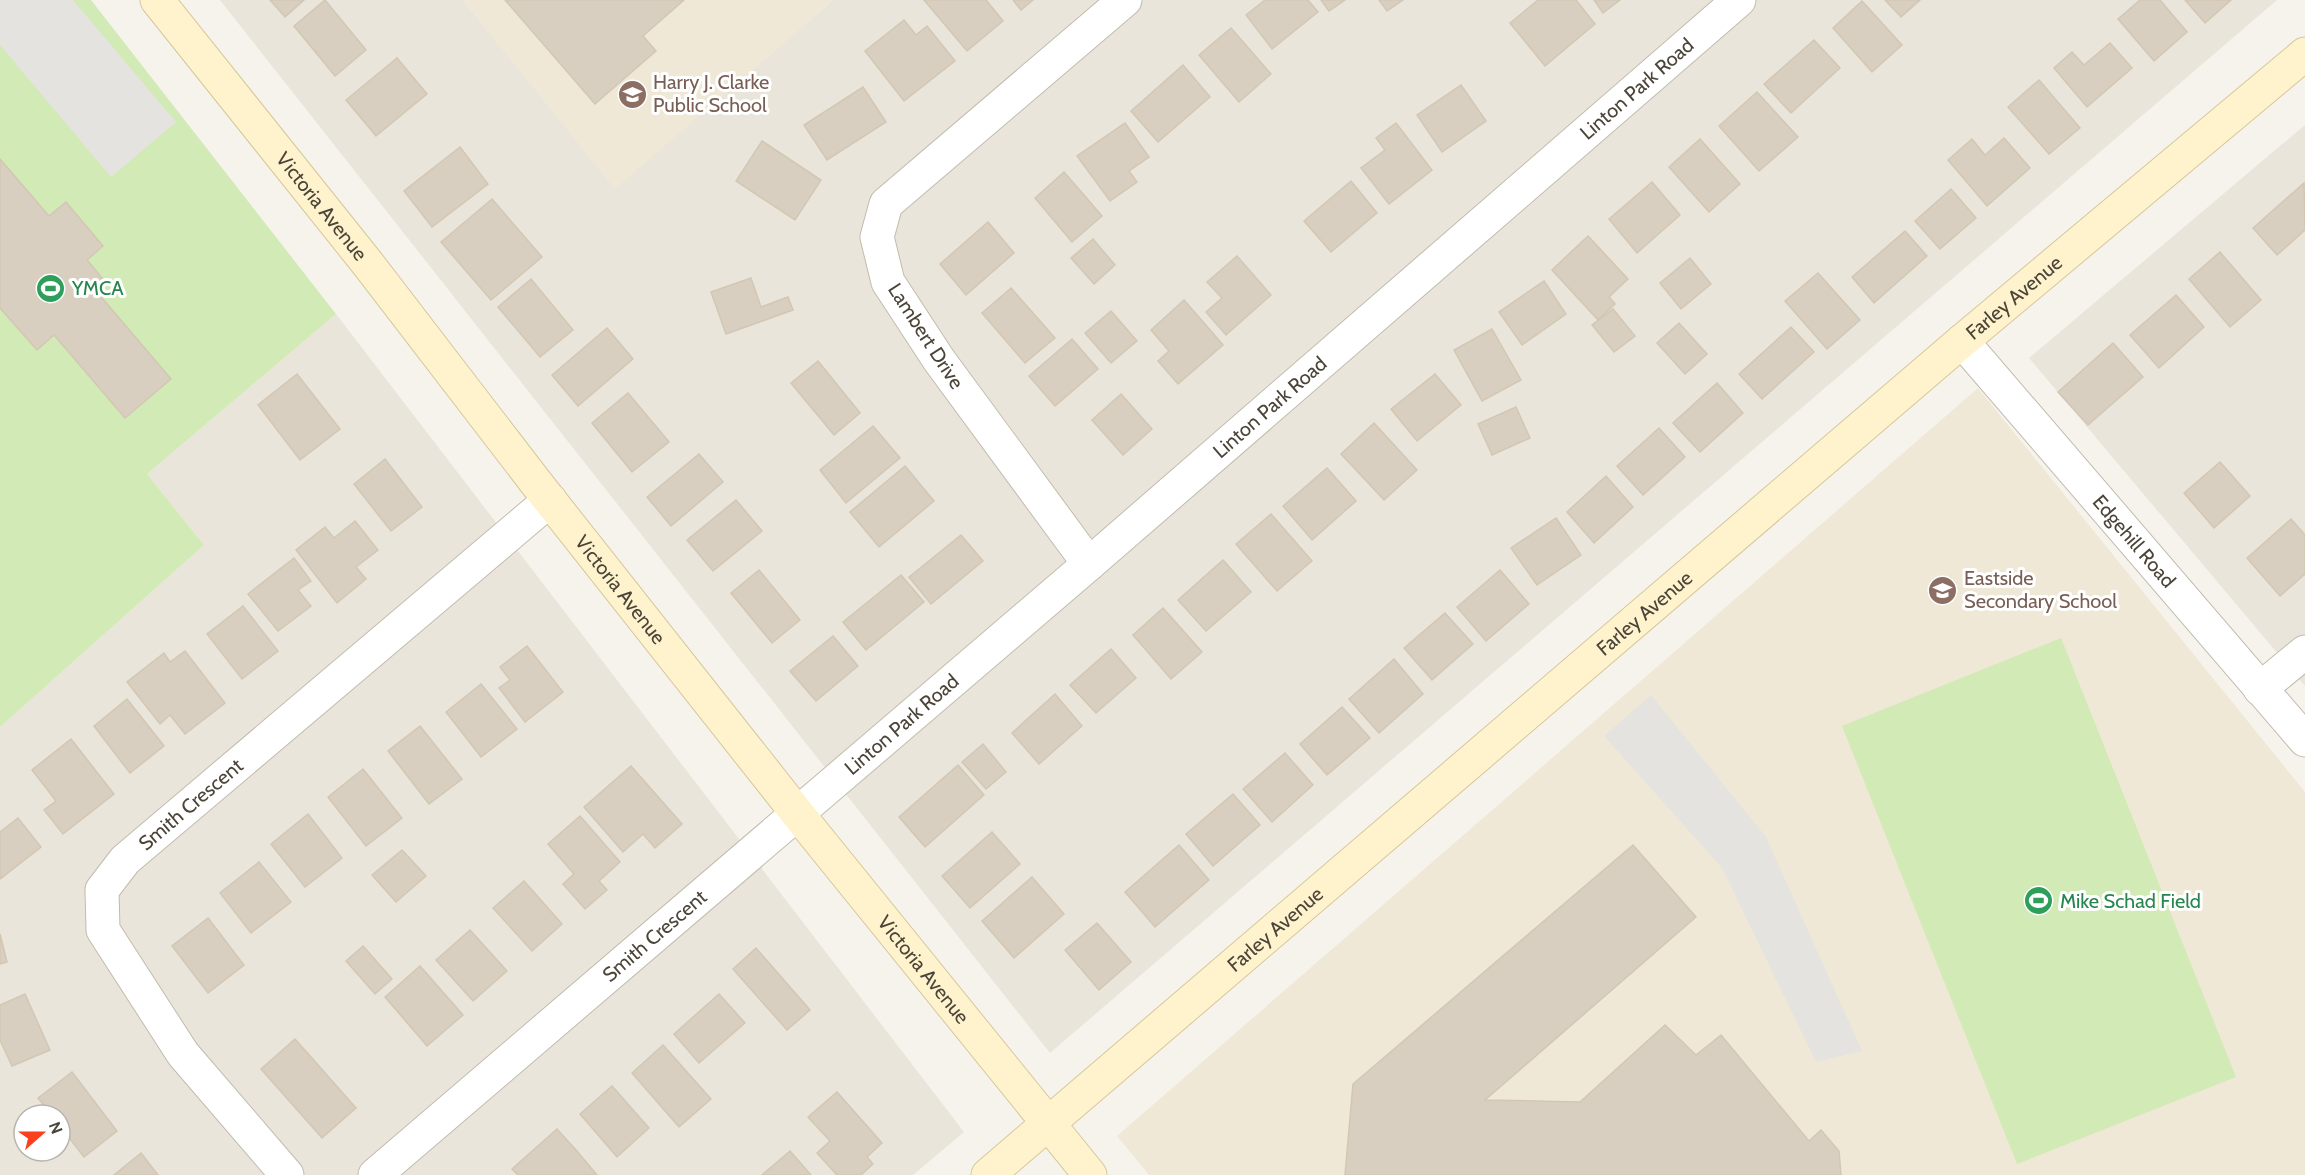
<svg xmlns="http://www.w3.org/2000/svg" width="2305" height="1175" viewBox="0 0 2305 1175" font-family="Cabin,sans-serif">
  <style>
    .residential { fill: #eae5da; fill-rule: evenodd }
    .education { fill: #efe8d6 }
    .green { fill: #d2eab5 }
    .parking { fill: #e5e3e0 }
    .building { fill: #d8cfc1; stroke: #d3c7b4; stroke-width: 1.5 }
    .lines { fill: none; stroke-linecap: round; stroke-linejoin: round }
    .street-casing { stroke: #c2bbae; stroke-width: 35 }
    .secondary-casing { stroke: #d6c79b; stroke-width: 35 }
    .street { stroke: #fff; stroke-width: 33 }
    .secondary { stroke: #fff3cd; stroke-width: 33 }
    .labels { text-anchor: middle; stroke-width: 6; stroke-linejoin: round; paint-order: stroke }
    .education-label { font-size: 20px; fill: #785e54; stroke: #fff; text-anchor: start }
    .street-label { font-size: 20px; fill: #4b4439; stroke: #fff }
    .leisure-label { font-size: 20px; fill: #27864d; stroke: #fff; text-anchor: start }
  </style>
  <rect width="100%" height="100%" fill="#f6f3ec"/>
  <!-- residential -->
  <g class="residential">
    <path d="M220 0H463L615 188 833 0H2277L1050 1053Z"/>
    <path d="M2305 125V686L2029 358Z"/>
    <path d="M336 314 964 1132 913 1175H0V727L204 545 147 474ZM24 1115H60V1151H24Z"/>
  </g>
  <!-- education -->
  <g class="education">
    <path d="M463 0H833L615 189Z"/>
    <path d="M1978 388 2305 792V1175H1149L1117 1136Z"/>
  </g>
  <!-- green -->
  <g class="green">
    <path d="M0 0H91L336 314 147 474 204 545 0 727Z"/>
    <path d="M2061 638 2236 1077 2017 1164 1842 726Z"/>
  </g>
  <!-- parking -->
  <g class="parking">
    <path d="M0 0H73L176 122 111 177 0 45Z"/>
    <path d="M1651 695 1766 837 1862 1051 1816 1062 1722 868 1604 736Z"/>
  </g>
  <!-- building -->
  <g class="building">
    <path d="M270 0H304L285 17Z"/>
    <path d="M325 0 366 50 335 76 294 26Z"/>
    <path d="M505 0H684L643 36 656 51 595 104Z"/>
    <path d="M924 0H986L1003 21 967 51Z"/>
    <path d="M1013 0H1033L1021 10Z"/>
    <path d="M1265 0H1308L1318 12 1272 49 1246 15Z"/>
    <path d="M1321 0H1345L1329 11Z"/>
    <path d="M1379 0H1403L1387 11Z"/>
    <path d="M1538 0H1576L1595 24 1545 66 1510 23Z"/>
    <path d="M1594 0H1620L1603 13Z"/>
    <path d="M1885 0H1920L1901 17Z"/>
    <path d="M2140 0H2160L2187 32 2154 61 2118 19Z"/>
    <path d="M2185 0H2231L2205 23Z"/>
    <path d="M1862 1 1902 45 1872 72 1833 28Z"/>
    <path d="M904 20 916 35 927 26 955 61 904 101 865 51Z"/>
    <path d="M1231 28 1271 74 1239 102 1199 55Z"/>
    <path d="M1814 40 1840 68 1791 113 1764 84Z"/>
    <path d="M2110 43 2132 68 2087 107 2054 68 2072 52 2084 65Z"/>
    <path d="M397 58 427 94 376 136 346 100Z"/>
    <path d="M1183 65 1210 97 1158 142 1131 111Z"/>
    <path d="M2039 80 2080 128 2049 154 2008 107Z"/>
    <path d="M1461 85 1486 121 1442 152 1417 115Z"/>
    <path d="M863 87 886 122 827 160 804 125Z"/>
    <path d="M1757 92 1798 137 1759 171 1719 126Z"/>
    <path d="M1125 123 1149 157 1129 171 1137 182 1110 201 1077 156Z"/>
    <path d="M1396 123 1432 170 1389 204 1361 168 1385 150 1376 138Z"/>
    <path d="M2004 138 2030 168 1987 206 1948 160 1972 139 1985 155Z"/>
    <path d="M1700 139 1740 184 1709 212 1669 167Z"/>
    <path d="M762 141 821 180 795 220 736 181Z"/>
    <path d="M460 147 488 184 432 227 404 191Z"/>
    <path d="M0 159 49 216 66 202 103 246 87 260 107 284 97 292 171 379 125 418 54 335 37 350 0 308Z"/>
    <path d="M1064 172 1102 216 1072 242 1035 198Z"/>
    <path d="M1351 181 1377 213 1331 252 1304 221Z"/>
    <path d="M1652 182 1680 215 1637 253 1609 219Z"/>
    <path d="M2304 183 2305 230 2277 255 2253 228Z"/>
    <path d="M1951 189 1976 218 1940 249 1915 221Z"/>
    <path d="M492 199 542 257 491 300 441 242Z"/>
    <path d="M988 222 1014 253 966 295 940 264Z"/>
    <path d="M1905 231 1927 256 1874 303 1852 277Z"/>
    <path d="M1588 236 1628 279 1609 297 1615 304 1598 320 1552 270Z"/>
    <path d="M1093 239 1115 265 1094 284 1071 258Z"/>
    <path d="M2220 252 2261 300 2230 327 2189 279Z"/>
    <path d="M1237 256 1271 295 1226 335 1206 312 1222 298 1207 282Z"/>
    <path d="M1690 258 1711 284 1681 309 1660 283Z"/>
    <path d="M1818 273 1860 320 1827 349 1785 301Z"/>
    <path d="M751 278 761 307 788 297 793 310 726 334 711 292Z"/>
    <path d="M531 279 573 330 540 357 498 307Z"/>
    <path d="M1544 281 1566 314 1522 345 1499 312Z"/>
    <path d="M1011 288 1055 338 1025 363 982 313Z"/>
    <path d="M2176 295 2204 327 2159 368 2130 335Z"/>
    <path d="M1184 300 1223 345 1178 384 1158 361 1169 351 1151 330Z"/>
    <path d="M1613 309 1635 336 1614 352 1592 325Z"/>
    <path d="M1111 311 1137 341 1111 363 1085 333Z"/>
    <path d="M1679 323 1707 354 1685 374 1657 343Z"/>
    <path d="M1791 327 1814 352 1762 399 1739 374Z"/>
    <path d="M607 328 633 359 578 406 552 375Z"/>
    <path d="M1492 329 1521 380 1482 401 1454 350Z"/>
    <path d="M1072 339 1098 369 1055 406 1029 376Z"/>
    <path d="M2113 343 2143 377 2088 425 2058 392Z"/>
    <path d="M818 361 860 413 834 435 791 383Z"/>
    <path d="M297 374 340 429 300 460 258 405Z"/>
    <path d="M1435 374 1461 405 1417 441 1391 409Z"/>
    <path d="M1717 383 1743 413 1700 452 1673 423Z"/>
    <path d="M628 393 669 442 632 472 592 423Z"/>
    <path d="M1121 394 1152 429 1123 455 1092 420Z"/>
    <path d="M1516 407 1530 438 1492 455 1478 424Z"/>
    <path d="M1374 423 1417 470 1384 500 1341 454Z"/>
    <path d="M873 426 900 458 846 503 820 470Z"/>
    <path d="M1659 428 1685 457 1643 495 1617 466Z"/>
    <path d="M699 454 723 482 671 526 647 497Z"/>
    <path d="M385 459 422 507 391 531 354 484Z"/>
    <path d="M2220 462 2250 496 2214 528 2184 493Z"/>
    <path d="M905 466 934 501 879 547 850 512Z"/>
    <path d="M1327 468 1356 501 1312 540 1283 506Z"/>
    <path d="M1606 476 1633 507 1594 543 1567 512Z"/>
    <path d="M736 500 762 531 713 571 687 540Z"/>
    <path d="M1271 514 1312 561 1277 591 1236 544Z"/>
    <path d="M1556 518 1581 555 1537 585 1511 548Z"/>
    <path d="M2291 519 2305 535V574L2280 596 2247 558Z"/>
    <path d="M355 521 378 550 356 567 366 579 337 603 296 550 325 527 334 538Z"/>
    <path d="M961 535 983 561 931 604 909 577Z"/>
    <path d="M294 558 311 581 298 590 311 606 278 631 248 594Z"/>
    <path d="M1223 560 1251 592 1206 631 1178 600Z"/>
    <path d="M759 570 800 620 772 643 731 593Z"/>
    <path d="M1500 570 1529 604 1486 641 1457 607Z"/>
    <path d="M901 575 924 602 866 650 843 622Z"/>
    <path d="M243 606 278 651 242 679 207 634Z"/>
    <path d="M1163 608 1202 652 1171 679 1133 635Z"/>
    <path d="M1445 613 1473 644 1432 680 1404 648Z"/>
    <path d="M833 636 858 666 816 701 790 671Z"/>
    <path d="M527 646 563 692 525 722 499 688 510 680 500 667Z"/>
    <path d="M1111 649 1136 678 1096 713 1070 685Z"/>
    <path d="M185 651 225 703 185 734 170 715 160 724 127 682 164 653 170 662Z"/>
    <path d="M1394 659 1423 694 1379 733 1349 699Z"/>
    <path d="M481 684 517 729 481 757 446 712Z"/>
    <path d="M1055 694 1082 726 1039 764 1012 733Z"/>
    <path d="M127 699 164 746 130 773 94 726Z"/>
    <path d="M1342 707 1370 738 1327 775 1300 744Z"/>
    <path d="M420 726 462 779 429 804 388 751Z"/>
    <path d="M71 739 114 794 63 834 44 810 56 801 32 770Z"/>
    <path d="M983 744 1006 772 986 789 962 762Z"/>
    <path d="M1285 753 1313 785 1272 822 1243 789Z"/>
    <path d="M958 765 984 795 925 847 899 817Z"/>
    <path d="M631 766 682 824 655 848 643 834 623 852 584 807Z"/>
    <path d="M363 769 402 818 366 846 328 797Z"/>
    <path d="M1233 794 1260 825 1213 866 1186 834Z"/>
    <path d="M308 814 342 858 305 887 271 844Z"/>
    <path d="M580 816 620 862 599 881 607 890 585 909 563 884 574 874 548 844Z"/>
    <path d="M18 818 41 847 0 879V832Z"/>
    <path d="M992 832 1020 864 970 908 942 876Z"/>
    <path d="M1179 845 1209 880 1155 927 1125 892Z"/>
    <path d="M1633 845 1696 917 1485 1100 1580 1102 1665 1025 1696 1055 1721 1035 1809 1141 1821 1130 1839 1151 1841 1175H1345L1353 1084Z"/>
    <path d="M402 850 426 876 396 902 372 875Z"/>
    <path d="M259 862 291 902 251 933 220 893Z"/>
    <path d="M1032 877 1064 914 1014 958 982 921Z"/>
    <path d="M524 881 562 924 532 951 493 908Z"/>
    <path d="M208 918 244 965 208 993 172 946Z"/>
    <path d="M1097 923 1131 962 1099 990 1065 950Z"/>
    <path d="M470 930 507 971 473 1001 436 960Z"/>
    <path d="M0 934 7 962 0 964Z"/>
    <path d="M363 946 392 979 375 994 346 961Z"/>
    <path d="M756 948 810 1010 787 1030 733 969Z"/>
    <path d="M420 966 463 1015 427 1046 385 997Z"/>
    <path d="M25 994 50 1050 12 1066 0 1040V1005Z"/>
    <path d="M719 994 745 1023 699 1063 674 1034Z"/>
    <path d="M295 1039 356 1108 322 1138 261 1069Z"/>
    <path d="M663 1045 711 1099 679 1127 632 1073Z"/>
    <path d="M72 1072 117 1131 84 1157 60 1126V1115H52L38 1098Z"/>
    <path d="M612 1086 649 1128 617 1157 580 1114Z"/>
    <path d="M837 1092 882 1143 867 1157 873 1164 861 1175H837L817 1153 830 1141 808 1117Z"/>
    <path d="M557 1129 576 1150 597 1175H518L512 1169Z"/>
    <path d="M790 1151 811 1175H762Z"/>
    <path d="M141 1153 158 1175H114Z"/>
  </g>
  <g class="lines">
    <defs>
      <g id="street">
        <path id="s1" d="M1962 341 2305 740"/>
        <path d="M1089 564 939 360 888 282 877 237 886 204 1125 0"/>
        <path d="M2260 689 2305 652"/>
        <path id="s2" d="M287 1175 183 1054 103 930 102 890 125 860 550 500"/>
        <path id="s3" d="M375 1175 1089 564 1739 0"/>
      </g>
      <g id="secondary">
        <path id="s4" d="M157 0 368 264 537 484 797 813 1090 1175"/>
        <path id="s5" d="M988 1175 1962 341 2305 54"/>
      </g>
    </defs>
    <!-- street casing -->
    <use href="#street" class="street-casing"/>
    <!-- secondary casing -->
    <use href="#secondary" class="secondary-casing"/>
    <!-- street -->
    <use href="#street" class="street"/>
    <!-- secondary -->
    <use href="#secondary" class="secondary"/>
  </g>
  <!-- icons -->
  <defs>
    <symbol id="school-disc" viewBox="-11 -11 22 22"><circle r="9.5" fill="#8d6e63" stroke="#fff"/><path d="M0-5L7-2L0 1L-7-2ZM-4 1L0 2.5L4 1V4Q0 6-4 4Z" fill="#fff"/></symbol>
    <symbol id="stadium-disc" viewBox="-11 -11 22 22"><circle r="9.5" fill="#2e9e5b" stroke="#fff"/><path d="M0-5a6.5 5 0 1 0 0 10a6.5 5 0 1 0 0-10ZM-3.5-1.8h7v3.6h-7Z" fill="#fff"/></symbol>
  </defs>
  <g fill-rule="evenodd">
    <use href="#school-disc" x="616" y="78" width="33" height="33"/>
    <use href="#stadium-disc" x="34" y="272" width="33" height="33"/>
    <use href="#school-disc" x="1926" y="574" width="33" height="33"/>
    <use href="#stadium-disc" x="2022" y="884" width="33" height="33"/>
  </g>
  <g class="labels">
    <!-- education labels -->
    <g class="education-label">
      <text x="653" y="89">Harry J. Clarke<tspan x="653" dy="23">Public School</tspan></text>
      <text x="1964" y="585">Eastside<tspan x="1964" dy="23">Secondary School</tspan></text>
    </g>
    <!-- street labels -->
    <g class="street-label">
      <text dy="7" stroke="none"><textPath href="#s3" startOffset="1665">Linton Park Road</textPath></text>
      <text dy="7" stroke="none"><textPath href="#s4" startOffset="264">Victoria Avenue</textPath></text>
      <text dy="7" stroke="none"><textPath href="#s5" startOffset="1350">Farley Avenue</textPath></text>
      <text transform="translate(926 336) rotate(57)" y="7">Lambert Drive</text>
      <text dy="7" stroke="none"><textPath href="#s3" startOffset="1179">Linton Park Road</textPath></text>
      <text dy="7" stroke="none"><textPath href="#s1" startOffset="264">Edgehill Road</textPath></text>
      <text dy="7" stroke="none"><textPath href="#s4" startOffset="750">Victoria Avenue</textPath></text>
      <text dy="7" stroke="none"><textPath href="#s5" startOffset="864">Farley Avenue</textPath></text>
      <text dy="7" stroke="none"><textPath href="#s3" startOffset="693">Linton Park Road</textPath></text>
      <text dy="7" stroke="none"><textPath href="#s2" startOffset="471">Smith Crescent</textPath></text>
      <text dy="7" stroke="none"><textPath href="#s5" startOffset="378">Farley Avenue</textPath></text>
      <text dy="7" stroke="none"><textPath href="#s3" startOffset="368">Smith Crescent</textPath></text>
      <text dy="7" stroke="none"><textPath href="#s4" startOffset="1236">Victoria Avenue</textPath></text>
    </g>
    <!-- leisure labels -->
    <g class="leisure-label">
      <text x="72" y="295">YMCA</text>
      <text x="2060" y="908">Mike Schad Field</text>
    </g>
  </g>
  <!-- north arrow -->
  <g transform="translate(42 1133) rotate(69)"><circle r="28" fill="#ffffff" stroke="#b7b4b0" stroke-width="1.5"/>
  <path d="M0-4.5L10 22L0 15L-10 22Z" fill="#fc3f1d"/>
  <text y="-9" font-size="16" font-weight="bold" text-anchor="middle" fill="#4b4439">N</text>
  </g>
</svg>
